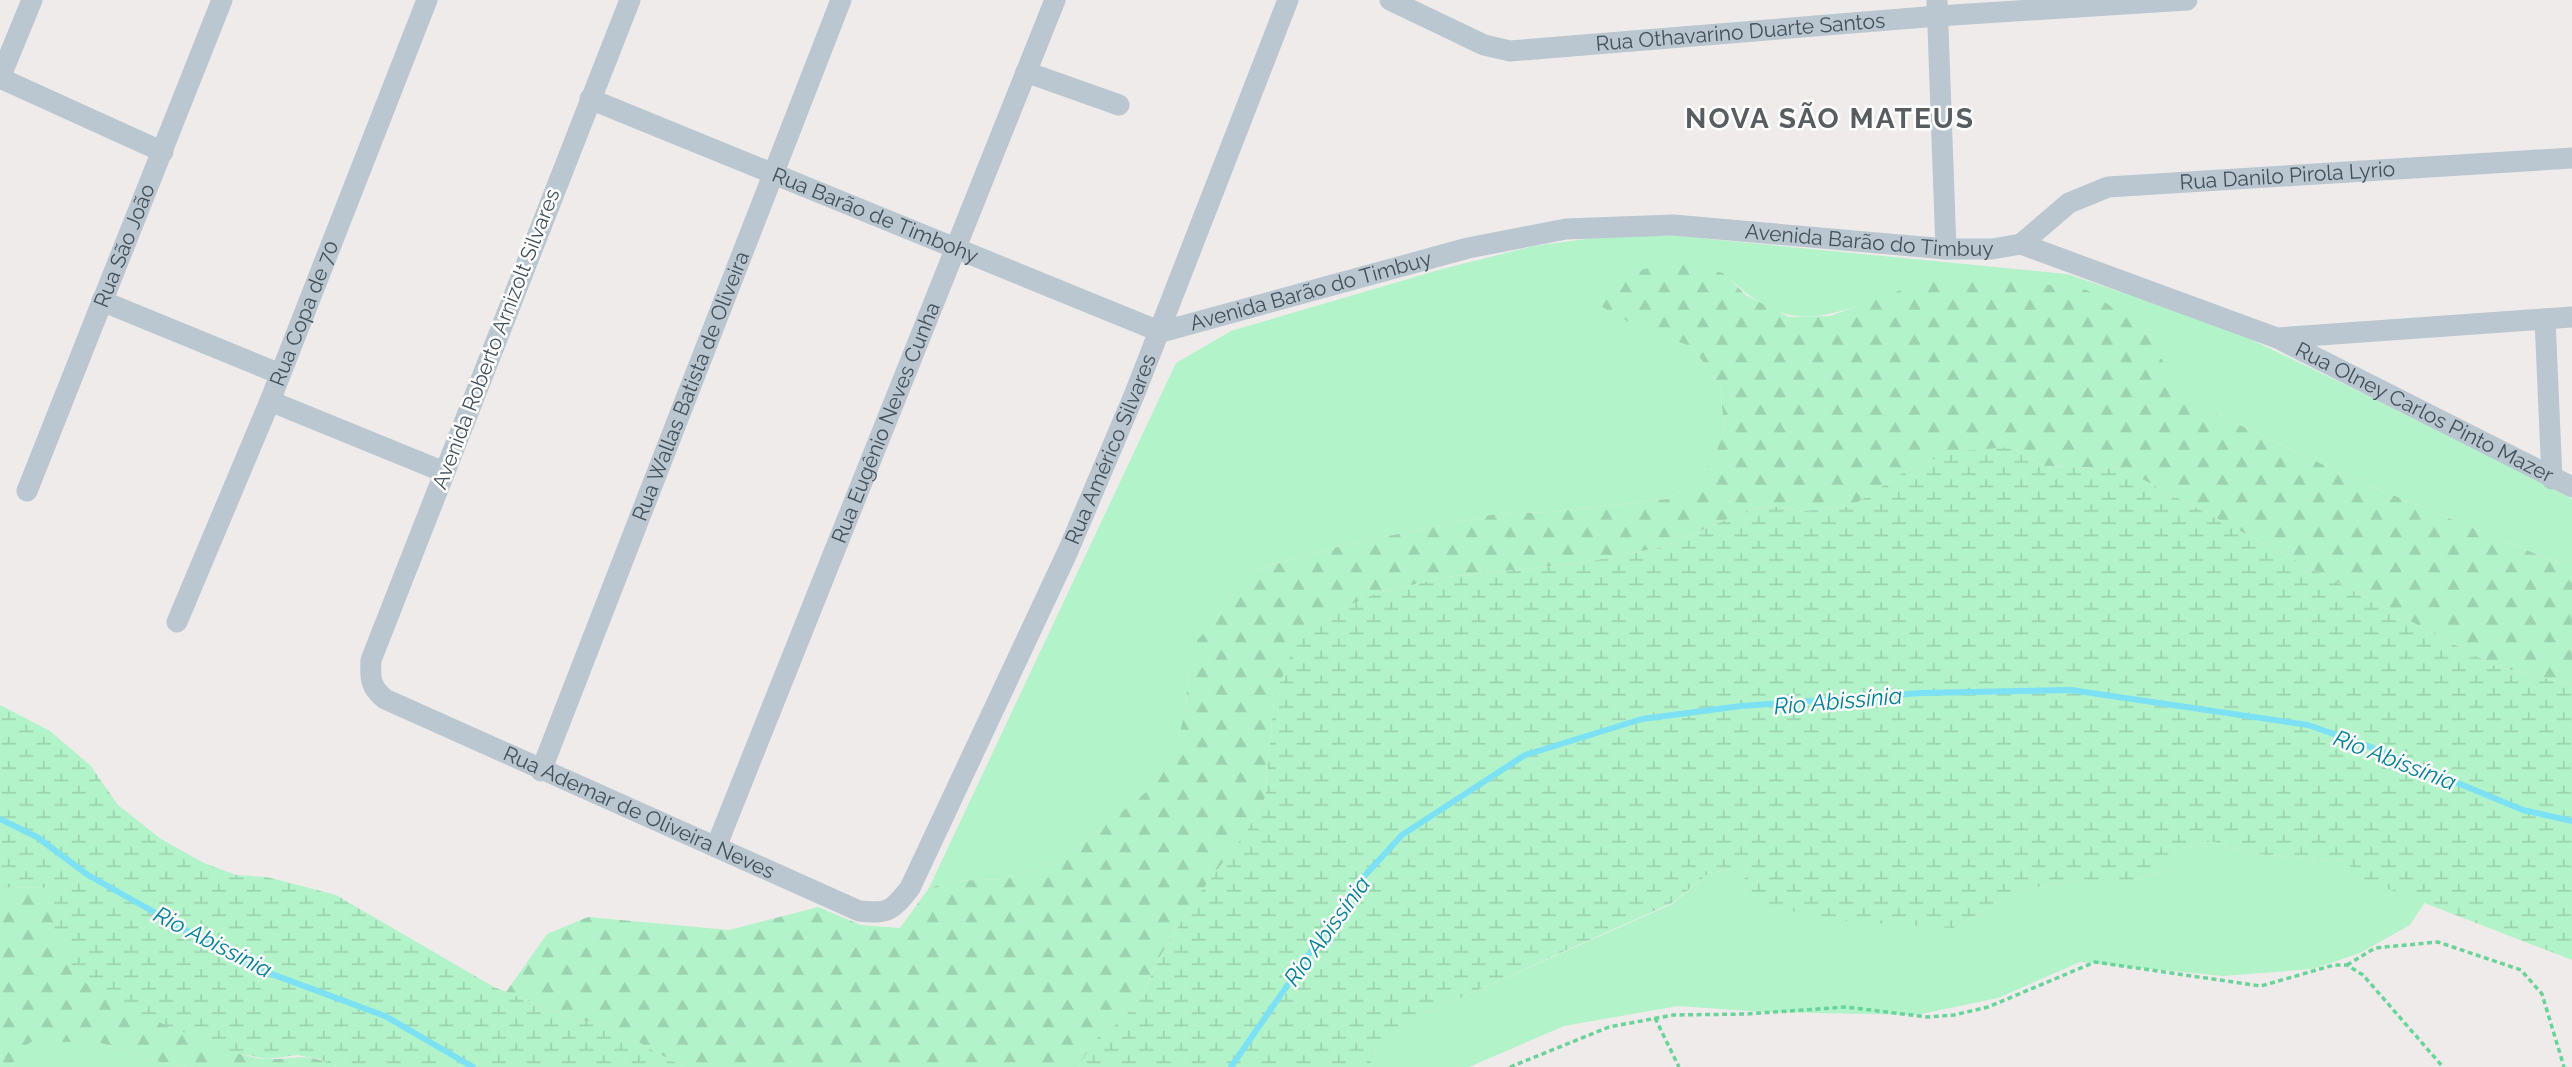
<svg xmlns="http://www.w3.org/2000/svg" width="2572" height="1067" viewBox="0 0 2572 1067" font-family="Raleway,sans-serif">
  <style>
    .grass { fill: #b3f3c9 }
    .forest { fill: url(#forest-firs) }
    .wetland { fill: url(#wetland-marsh) }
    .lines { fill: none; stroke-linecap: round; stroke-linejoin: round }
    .stream { stroke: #7ce1f4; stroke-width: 6 }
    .path { stroke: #69d39a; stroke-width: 3.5; stroke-dasharray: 5 3.5; stroke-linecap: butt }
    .minor { stroke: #bac7d0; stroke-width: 21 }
    .labels { text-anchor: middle; stroke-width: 5; stroke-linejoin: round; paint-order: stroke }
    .street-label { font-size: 21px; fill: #42505b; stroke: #fff }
    .water-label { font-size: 23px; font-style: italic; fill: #038098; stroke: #fff }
    .district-label { font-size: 28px; font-weight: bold; letter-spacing: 2px; fill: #585d61; stroke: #fff }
  </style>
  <defs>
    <pattern id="forest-firs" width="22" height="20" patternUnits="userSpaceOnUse" patternTransform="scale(1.75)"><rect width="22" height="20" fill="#b3f3c9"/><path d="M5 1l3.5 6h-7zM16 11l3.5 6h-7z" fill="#9bd2af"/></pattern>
    <pattern id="wetland-marsh" width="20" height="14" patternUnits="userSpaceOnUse" patternTransform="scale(1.75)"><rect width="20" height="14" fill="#b3f3c9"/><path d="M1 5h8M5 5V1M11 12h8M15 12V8" fill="none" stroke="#9bd2af"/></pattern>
  </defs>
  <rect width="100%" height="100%" fill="#efebeb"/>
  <!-- grass -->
  <g class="grass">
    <path d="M1615 235 1679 236 2067 274 2223 326 2471 445 2572 499V563L2553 561 2349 477 2200 406 2171 375 2144 329 1867 303C1800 326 1776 322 1723 273L1662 334 1692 347 1720 385 1724 427 1715 457 1698 480 1668 499 1549 512 1496 514 1349 544 1268 566 1235 580 1228 601 1214 624 1197 641 1188 671 1186 708 1178 741 1150 789 1066 856 1036 870 1003 879 954 881 929 888 1176 363 1231 331 1442 269 1534 246Z"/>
    <path d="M2211 841 2254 854 2347 861 2360 878 2425 902 2410 925 2360 953 2313 969 2223 976 2080 962 1998 998 1916 1015 1762 1012 1678 1006 1564 1026 1469 1067H1369L1376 1049 1422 1015 1672 904 1709 873 1735 869 1747 870 1743 887 1953 928 2010 896 2037 887 2077 881H2132L2170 868 2184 848Z"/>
    <path d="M31 1042H98L163 1063 196 1067H11L21 1048Z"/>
  </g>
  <!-- forest -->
  <g class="forest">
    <path d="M1671 261 1723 273 1747 296 1789 317 1830 316 1915 285 1975 275 2087 290 2144 329 2171 375 2200 406 2349 477 2553 561 2572 563V685L2495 666 2123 469 2044 466 2010 447 1930 460 1904 472 1852 506 1804 511 1773 506 1751 509 1663 547 1581 563 1446 577 1378 593 1274 699 1265 798 1247 831 1193 902 1158 960 1143 994 1123 1019 1097 1038 1078 1067H683L611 1027 565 1016 506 992 547 934 588 917 729 930 818 907 861 925 900 928 929 888 954 881 1003 879 1036 870 1066 856 1150 789 1178 740 1186 708 1188 671 1197 640 1214 624 1228 601 1235 580 1268 566 1349 544 1496 514 1549 512 1668 499 1698 480 1715 457 1724 427 1720 385 1692 347 1629 322 1595 303 1611 279Z"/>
    <path d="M0 887 52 888 55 899 210 1042C228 1050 247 1058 267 1059 298 1060 305 1051 336 1067H196L163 1063 98 1042H31L21 1049 11 1067H0Z"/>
  </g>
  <!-- wetland -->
  <g class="wetland">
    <path d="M2010 447 2044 466 2123 469 2495 666 2572 685V960L2360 878 2346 861 2254 854 2211 841 2184 848 2170 868 2132 881H2077L2037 887 2010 896 1953 928 1840 921 1805 915 1744 896 1742 887 1747 871 1735 869 1709 873 1672 903 1422 1015 1376 1049 1369 1067H1078L1097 1038 1123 1019 1143 994 1158 960 1193 902 1247 831 1265 798 1274 699 1292 651 1314 619 1378 593 1446 577 1581 563 1663 547 1751 509 1773 506 1804 511 1852 506 1904 472 1930 460 1963 451Z"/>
    <path d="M0 705 50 731 90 765 118 805 161 839 204 863 236 875 267 877 336 895 494 987 565 1016 611 1027 683 1067H336L319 1059 297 1055 268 1059 235 1053 129 1010 82 981 68 958 70 949 55 939 52 888 0 887Z"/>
  </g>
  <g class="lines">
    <!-- stream -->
    <g class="stream">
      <path d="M0 819 37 837 88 875 250 966 385 1016 473 1067"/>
      <path d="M1231 1067 1358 883 1402 835 1525 755 1642 719 1741 706 1921 693 2071 690 2308 725 2368 746 2523 810 2572 821"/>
    </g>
    <!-- path -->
    <g class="path">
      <path d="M2347 965 2375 948 2438 942 2521 970 2542 994 2564 1067"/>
      <path d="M1655 1018 1679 1067"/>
      <path d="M1510 1067 1609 1027 1673 1015 1746 1014 1846 1007 1927 1017 1954 1015 1988 1007 2095 962 2261 986 2334 965H2347L2363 975 2443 1067"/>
    </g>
    <!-- minor -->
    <g class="minor">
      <path id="s1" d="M630 0 371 660C370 678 370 687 385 699L859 911C888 914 892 911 910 888L1068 551 1135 393 1288 0"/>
      <path id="s2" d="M1390 0 1484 45 1510 51 1938 16 2187 0"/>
      <path d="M1937 0 1946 249"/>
      <path d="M1026 72 1119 105"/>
      <path d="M0 78 163 152"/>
      <path d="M0 78 32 0"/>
      <path id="s3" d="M590 99 1161 332 1468 248 1566 229 1673 225 1946 249H1992L2021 244 2277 338 2572 317"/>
      <path id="s4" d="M2021 244 2069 203 2108 187 2572 158"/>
      <path d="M102 301 280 374"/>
      <path d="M2545 319 2552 479"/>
      <path id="s5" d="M2279 339 2572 487"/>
      <path d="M270 401 444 472"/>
      <path id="s6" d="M27 491 222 0"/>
      <path id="s7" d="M177 622 270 401 427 0"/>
      <path id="s8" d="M541 771 841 0"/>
      <path id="s9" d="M716 847 1055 0"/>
    </g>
  </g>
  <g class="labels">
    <!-- street labels -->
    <g class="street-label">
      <text dy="7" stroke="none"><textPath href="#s2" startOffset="362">Rua Othavarino Duarte Santos</textPath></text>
      <text dy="7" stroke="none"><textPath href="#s4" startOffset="285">Rua Danilo Pirola Lyrio</textPath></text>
      <text dy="7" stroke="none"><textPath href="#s3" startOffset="308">Rua Barão de Timbohy</textPath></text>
      <text dy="7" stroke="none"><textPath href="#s3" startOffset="1339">Avenida Barão do Timbuy</textPath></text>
      <text dy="7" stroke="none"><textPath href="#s6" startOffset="264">Rua São João</textPath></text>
      <text dy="7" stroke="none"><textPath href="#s3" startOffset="772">Avenida Barão do Timbuy</textPath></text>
      <text dy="7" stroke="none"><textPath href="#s7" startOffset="334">Rua Copa de 70</textPath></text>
      <text transform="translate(496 339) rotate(-69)" y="7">Avenida Roberto Arnizolt Silvares</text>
      <text dy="7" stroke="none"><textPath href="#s8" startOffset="413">Rua Wallas Batista de Oliveira</textPath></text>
      <text dy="7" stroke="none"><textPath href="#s5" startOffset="163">Rua Olney Carlos Pinto Mazer</textPath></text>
      <text dy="7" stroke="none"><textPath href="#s9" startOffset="457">Rua Eugênio Neves Cunha</textPath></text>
      <text dy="7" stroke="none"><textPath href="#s1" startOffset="1815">Rua Américo Silvares</textPath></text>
      <text dy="7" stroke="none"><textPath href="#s1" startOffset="1031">Rua Ademar de Oliveira Neves</textPath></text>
    </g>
    <!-- water labels -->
    <g class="water-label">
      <text transform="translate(1838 701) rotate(-5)" y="8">Rio Abissínia</text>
      <text transform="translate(2395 760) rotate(21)" y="8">Rio Abissínia</text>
      <text transform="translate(1327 931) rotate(-54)" y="8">Rio Abissínia</text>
      <text transform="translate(213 942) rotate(27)" y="8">Rio Abissínia</text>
    </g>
    <!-- district labels -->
    <g class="district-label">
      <text x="1830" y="128">NOVA SÃO MATEUS</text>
    </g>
  </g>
</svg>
